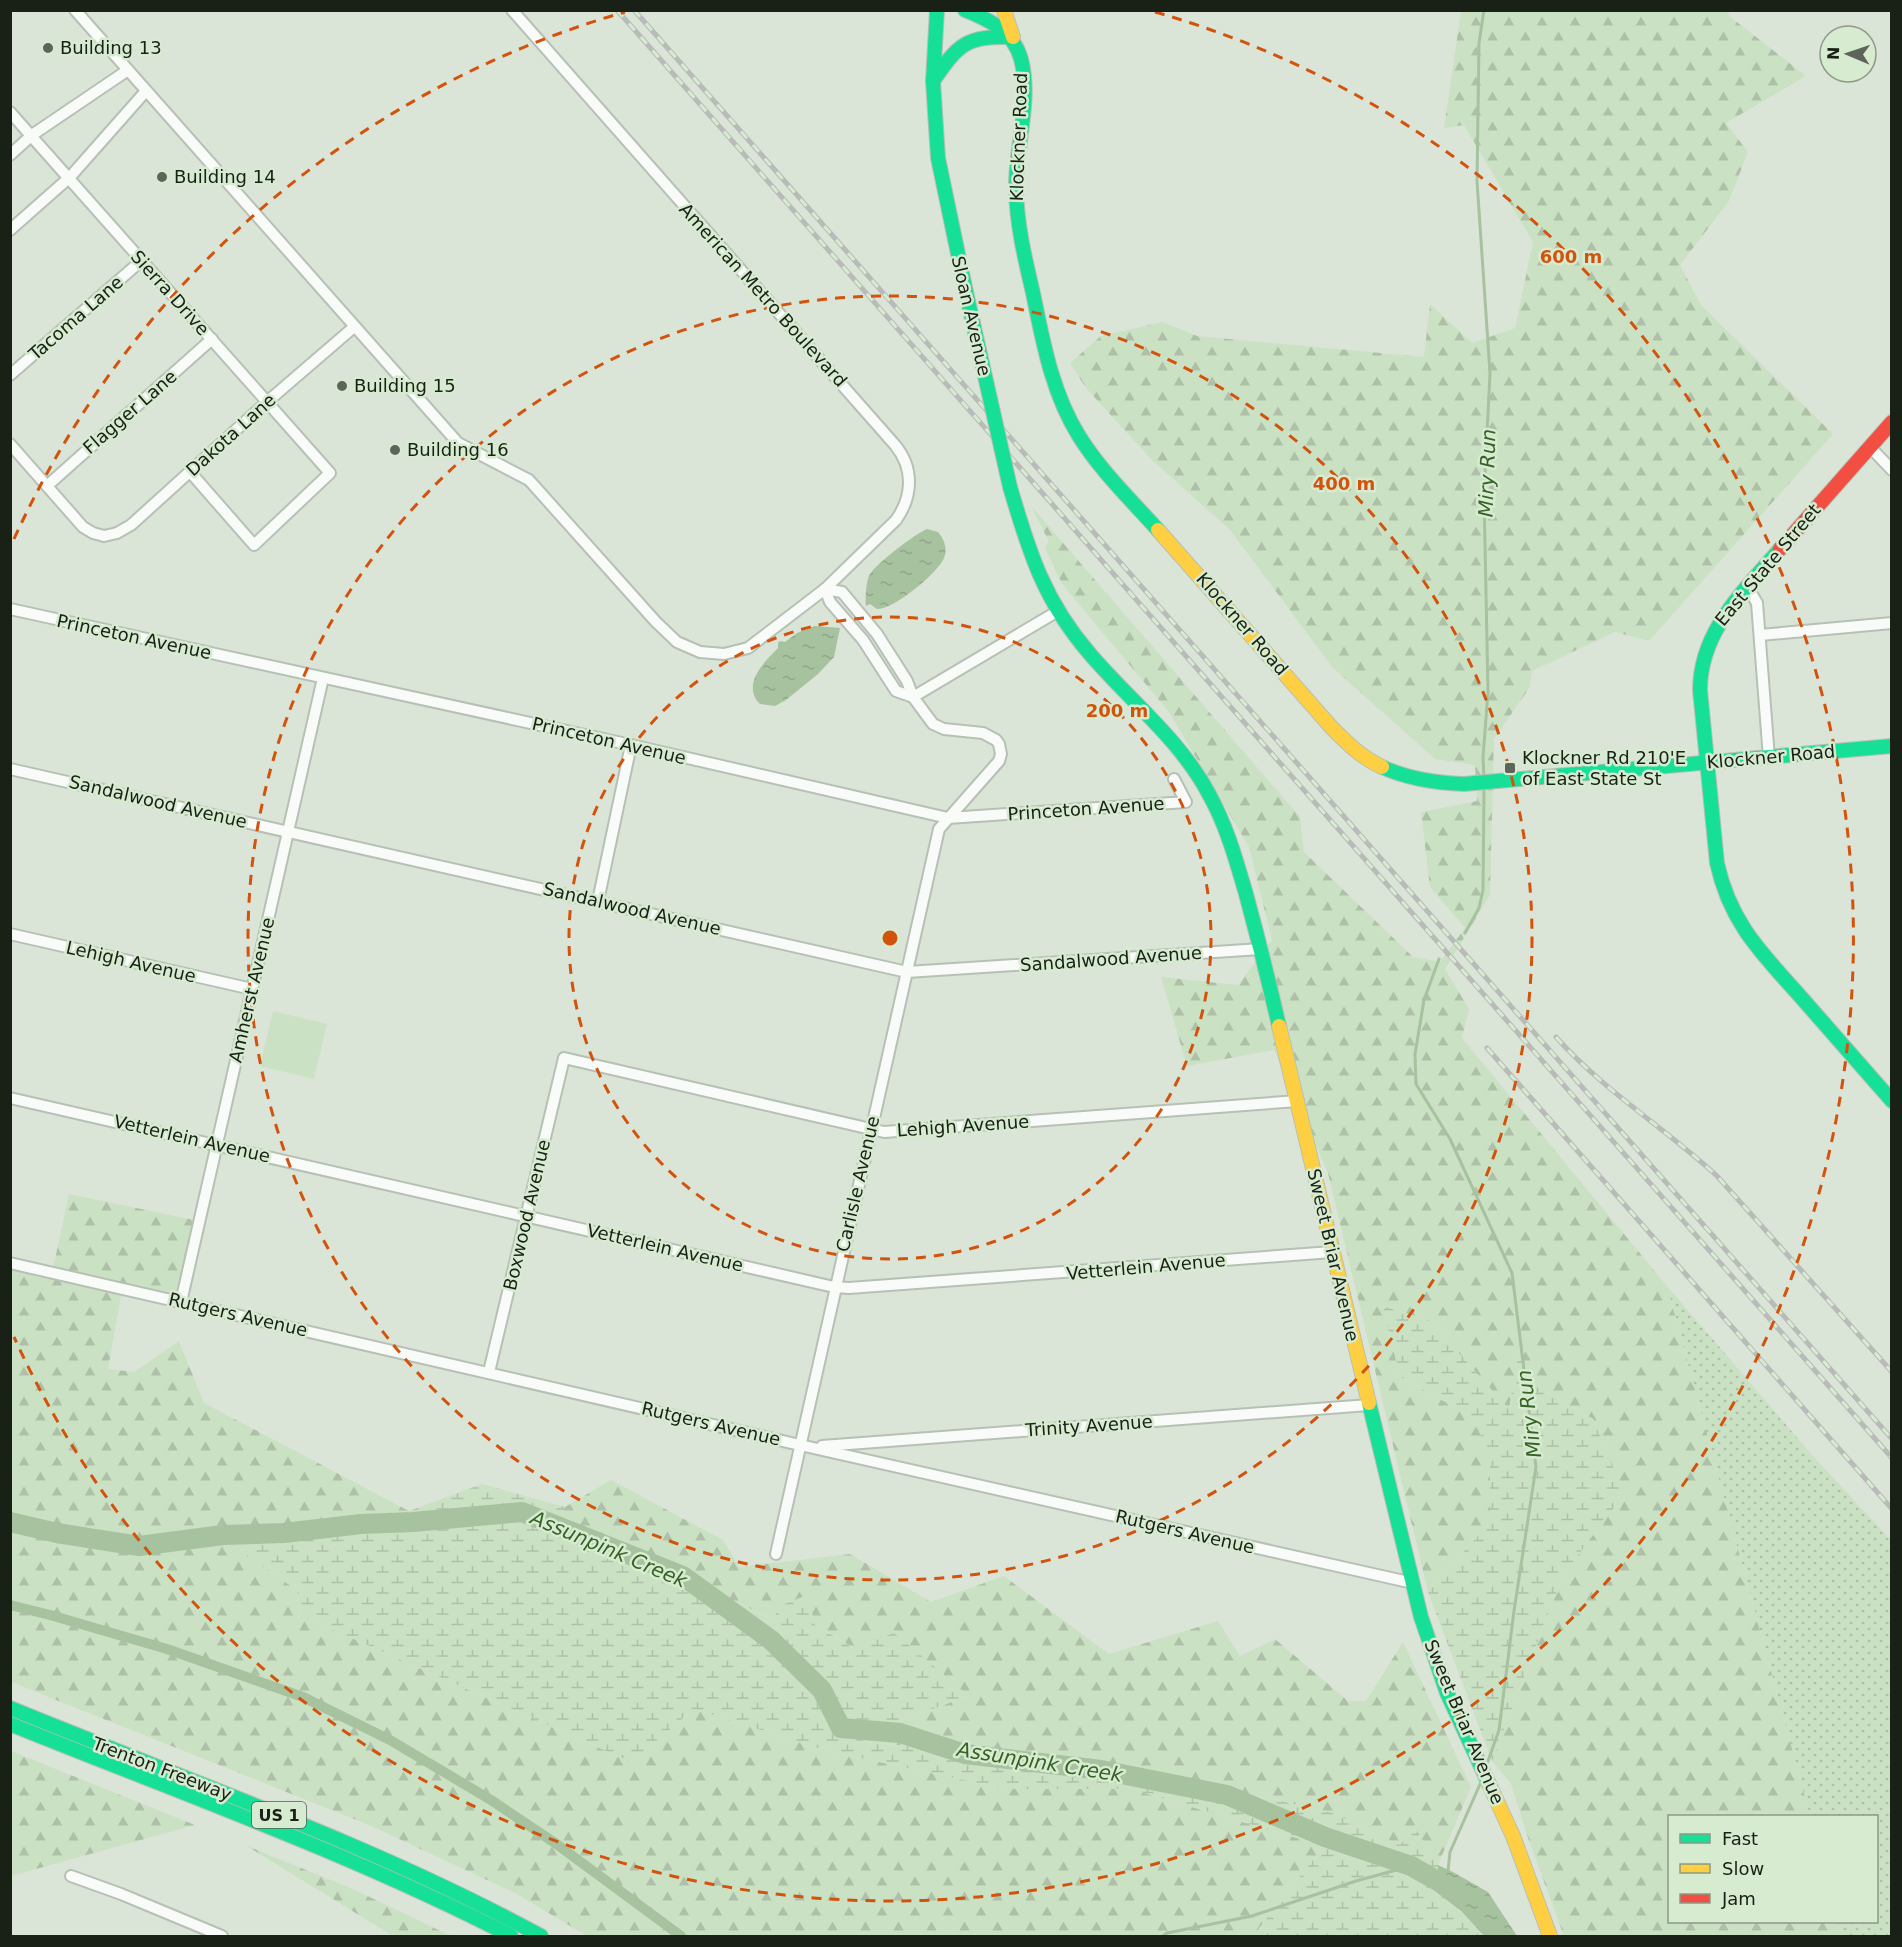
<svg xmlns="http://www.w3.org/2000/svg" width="1902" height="1947" viewBox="0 0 1902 1947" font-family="'DejaVu Sans',sans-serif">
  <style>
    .grass { fill: url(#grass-dots) }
    .forest { fill: url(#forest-firs) }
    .wetland { fill: url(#wetland-marsh) }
    .park { fill: #cbe1c4 }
    .water { fill: url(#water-ripples) }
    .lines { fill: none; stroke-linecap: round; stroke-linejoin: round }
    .stream { stroke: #a7c29e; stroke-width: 3 }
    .canal { stroke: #a7c29e; stroke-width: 10 }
    .river { stroke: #a7c29e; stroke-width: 20 }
    .street-casing { stroke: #b7c0b5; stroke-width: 14 }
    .fast-casing { stroke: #b7c0b5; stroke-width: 16 }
    .slow-casing { stroke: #b7c0b5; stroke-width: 16 }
    .jam-casing { stroke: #b7c0b5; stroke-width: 16 }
    .street { stroke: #f9fbf9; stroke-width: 10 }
    .fast { stroke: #16e098; stroke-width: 14 }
    .slow { stroke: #ffcf43; stroke-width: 14 }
    .jam { stroke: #f24e42; stroke-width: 14 }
    .rail-casing { stroke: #b9bbb8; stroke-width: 5 }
    .rail { stroke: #d7ebd1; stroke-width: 3; stroke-dasharray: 9; stroke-linecap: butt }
    .fast-bridge-casing { stroke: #b7c0b5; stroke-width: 16; stroke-linecap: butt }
    .fast-bridge { stroke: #16e098; stroke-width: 14 }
    .ring { fill: none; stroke: #d3530d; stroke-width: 3; stroke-dasharray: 10 8 }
    .poi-dot { fill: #5d655a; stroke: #d7ebd1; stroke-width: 2 }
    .labels { text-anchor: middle; stroke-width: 5; stroke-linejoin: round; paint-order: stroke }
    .shield { fill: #d7ebd1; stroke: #525d4e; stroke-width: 1.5 }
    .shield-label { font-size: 16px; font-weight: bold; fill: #192016 }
    .poi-label { font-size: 18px; fill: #192016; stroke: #d7ebd1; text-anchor: start }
    .street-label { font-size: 18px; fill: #192016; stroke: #d7ebd1 }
    .water-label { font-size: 20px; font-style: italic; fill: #356225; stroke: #d7ebd1 }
    .centre { fill: #d3530d; stroke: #d7ebd1; stroke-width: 3 }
    .ring-label { font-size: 18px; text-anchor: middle; font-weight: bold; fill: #d3530d; stroke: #d7ebd1; stroke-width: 5; stroke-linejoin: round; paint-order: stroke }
  </style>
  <defs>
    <pattern id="grass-dots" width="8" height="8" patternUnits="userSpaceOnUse" patternTransform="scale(1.5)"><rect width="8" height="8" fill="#cbe1c4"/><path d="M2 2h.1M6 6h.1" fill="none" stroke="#aec1a8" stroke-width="1.8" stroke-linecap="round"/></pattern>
    <pattern id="forest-firs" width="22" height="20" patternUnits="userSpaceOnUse" patternTransform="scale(1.5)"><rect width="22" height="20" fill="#cbe1c4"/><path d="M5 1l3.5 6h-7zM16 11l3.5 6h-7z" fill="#aec1a8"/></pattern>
    <pattern id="wetland-marsh" width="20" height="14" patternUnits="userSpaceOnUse" patternTransform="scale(1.5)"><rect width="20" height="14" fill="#cbe1c4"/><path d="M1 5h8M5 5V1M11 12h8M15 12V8" fill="none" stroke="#aec1a8"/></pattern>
    <pattern id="water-ripples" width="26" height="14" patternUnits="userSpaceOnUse" patternTransform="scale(1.5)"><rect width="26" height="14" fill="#a7c29e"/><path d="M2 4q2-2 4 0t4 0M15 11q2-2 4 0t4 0" fill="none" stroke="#8fa687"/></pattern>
  </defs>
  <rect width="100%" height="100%" fill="#dae5d7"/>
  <!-- grass -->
  <path class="grass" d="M1667 1286 1813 1456 1891 1540V1936H1842L1838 1922H1876V1816H1810Z"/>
  <!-- forest -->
  <g class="forest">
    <path d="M1461 11H1730L1728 15 1806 76 1726 123 1748 152 1729 201 1680 265 1701 305 1833 434 1649 641 1615 632 1532 671 1530 687 1494 739 1490 895 1445 969 1469 1009 1462 1038 1667 1286 1810 1816H1670V1922H1838L1842 1936H1564L1527 1835 1511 1784 1492 1761 1563 1575 1623 1494 1593 1419 1534 1385 1519 1351 1509 1410 1430 1321 1383 1306 1400 1377 1471 1416 1490 1453V1522L1428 1592 1328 1173 1274 1050 1187 1066 1161 977 1238 985 1272 940 1249 847 1169 712 1062 584 1045 548 1046 544 1049 542 1032 507 1300 817 1304 852 1413 957 1440 962 1465 928 1430 887 1421 812 1477 801 1475 765 1435 759 1333 668 1230 530 1152 460 1086 388 1070 363 1101 336 1162 322 1197 336 1424 357 1430 304 1472 343 1515 328 1533 242 1464 125 1444 128Z"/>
    <path d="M69 1194 204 1222 186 1304 122 1290 108 1369 134 1372 179 1341 204 1403 409 1511 384 1529 339 1535 294 1523 238 1550 297 1590 300 1615 631 1762 694 1709 827 1751 1007 1789H1131L1324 1846 1253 1936H587L515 1893 369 1825 11 1682 10 1264 52 1273Z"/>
    <path d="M611 1480 723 1540 739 1567 850 1554 931 1602 1004 1576 1109 1654 1218 1621 1240 1656 1275 1639 1348 1701H1366L1403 1642 1471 1787 1438 1865 1415 1828 1400 1846 1333 1813 1137 1768 866 1742 859 1738 967 1696 854 1648 814 1624 808 1595 774 1620 561 1518 565 1507Z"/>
    <path d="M11 1751 195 1825 11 1876Z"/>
    <path d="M245 1845 353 1889 451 1936H393Z"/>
  </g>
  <!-- wetland -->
  <g class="wetland">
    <path d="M1383 1306 1430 1321 1509 1409 1519 1350 1534 1385 1593 1419 1624 1494 1563 1575 1492 1761 1428 1592 1490 1522V1453L1471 1416 1400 1377Z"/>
    <path d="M482 1484 565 1507 561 1518 773 1620 780 1606 809 1594 814 1624 853 1648 894 1633 968 1695 860 1738 865 1742 1137 1768 1333 1813 1400 1845 1415 1828 1438 1865 1436 1892 1460 1911 1484 1936H1253L1324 1846 1131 1789H1007L827 1751 694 1709 631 1762 300 1615 297 1590 238 1550 218 1532 294 1523 339 1535 384 1529 409 1511Z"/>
  </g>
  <!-- park -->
  <path class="park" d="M273 1011 327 1024 314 1079 260 1066Z"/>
  <!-- water -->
  <g class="water">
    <path d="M927 529 938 532C944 539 948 549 944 558 938 573 893 610 877 609L870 604 866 606C865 601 866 579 870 574 877 563 915 534 927 529Z"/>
    <path d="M815 626 840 628 834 657 818 674 786 700 775 706 760 704C741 685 764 662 778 648V643L780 641 785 642 797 633Z"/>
    <path d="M1438 1865 1453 1872 1488 1892 1517 1936H1484L1461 1911 1436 1892Z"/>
  </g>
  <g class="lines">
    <!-- stream -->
    <g class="stream">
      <path d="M1484 778 1483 757 1488 692 1484 495 1490 373 1477 181 1479 43 1484 10"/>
      <path d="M1465 933 1479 908 1483 890 1484 788"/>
      <path d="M1439 959 1424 1000 1415 1054 1416 1084 1450 1139 1512 1273 1536 1467 1514 1611 1499 1730 1487 1764"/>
      <path d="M1448 1871 1450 1852 1481 1782"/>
      <path d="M1163 1936 1167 1933 1252 1916 1356 1881 1411 1866"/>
    </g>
    <!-- canal -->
    <path class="canal" d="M10 1605 50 1615 167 1649 303 1697 390 1740 491 1800 555 1843 681 1936"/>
    <!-- river -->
    <path class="river" d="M10 1522 57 1533 139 1546 223 1535 284 1533 361 1524 413 1522 522 1512 683 1576 771 1640 822 1690 841 1728 900 1733 965 1754 1101 1770 1227 1795 1325 1837 1411 1866 1459 1893"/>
    <defs>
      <g id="street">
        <path d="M75 10 458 443 529 480 656 622 677 642 700 652 724 654 748 648 825 589 896 520C913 496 914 468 895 445L512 10"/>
        <path d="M10 112 330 473 254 545 191 473"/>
        <path d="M10 155 32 135 128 70"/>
        <path d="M10 230 70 177 146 91"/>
        <path d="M10 375 141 261"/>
        <path d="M10 444 83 527 93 533 104 536 117 533 131 525 268 401 354 327"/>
        <path d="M1870 447 1892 470"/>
        <path d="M48 485 212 339"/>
        <path d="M1747 586 1757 603 1769 758"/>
        <path d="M825 589 830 602 863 640 896 691 913 697"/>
        <path d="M10 609 631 745 948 818 1186 802 1174 779"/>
        <path d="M1760 635 1892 623"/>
        <path d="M913 697 1058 611"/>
        <path d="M10 769 907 972 1261 949"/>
        <path d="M598 901 631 745"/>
        <path d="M10 934 252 989"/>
        <path d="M10 1098 834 1287 849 1288 1332 1252"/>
        <path d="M10 1263 800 1445 1413 1583"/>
        <path d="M181 1302 323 678"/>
        <path d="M489 1372 564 1058 884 1132 1298 1101"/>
        <path d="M822 1446 1369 1405"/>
        <path d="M776 1554 939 829 999 761 1001 754 999 744 996 740 983 733 944 729 933 724 913 697 907 681 877 634 842 592 825 589"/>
        <path d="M71 1876 121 1894 222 1936"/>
      </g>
      <g id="fast">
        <path d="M937 10 933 81 938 158 966 292"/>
        <path d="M965 10C990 20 1013 31 1021 59 1032 101 1015 147 1016 190 1017 226 1025 259 1033 293 1043 342 1052 393 1079 436 1100 470 1131 500 1158 530"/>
        <path d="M933 81C958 45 965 36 1011 37"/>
        <path d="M1010 487C1029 552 1044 601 1090 654 1130 701 1181 740 1210 796 1227 827 1236 860 1246 894 1258 938 1269 982 1279 1026"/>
        <path d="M1780 549C1744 591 1700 631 1700 690L1717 863C1731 927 1766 957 1807 1004 1835 1036 1864 1069 1892 1101"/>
        <path d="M1382 767C1408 779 1435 783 1464 784L1892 746"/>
        <path d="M1369 1403 1421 1617 1447 1693 1489 1784"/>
        <path d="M10 1708C188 1781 372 1844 541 1936"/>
        <path d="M10 1724C178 1792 350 1853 511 1936"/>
      </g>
      <g id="slow">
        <path d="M1004 10 1013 37"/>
        <path d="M1158 530 1332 728C1347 743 1362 758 1382 767"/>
        <path d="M1279 1026 1369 1403"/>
        <path d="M1489 1784 1513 1836 1550 1936"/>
      </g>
      <path id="jam" d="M1780 549 1892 422"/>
    </defs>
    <!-- street casing -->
    <use href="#street" class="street-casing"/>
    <!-- fast casing -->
    <use href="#fast" class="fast-casing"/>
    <!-- slow casing -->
    <use href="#slow" class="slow-casing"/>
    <!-- jam casing -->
    <use href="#jam" class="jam-casing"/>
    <!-- street -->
    <use href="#street" class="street"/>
    <!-- fast -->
    <use href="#fast" class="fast"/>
    <!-- slow -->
    <use href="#slow" class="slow"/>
    <!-- jam -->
    <use href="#jam" class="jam"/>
    <defs>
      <g id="rail">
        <path d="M617 10 1892 1458"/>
        <path d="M634 10 1892 1439"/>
        <path d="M1556 1037C1604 1091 1665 1128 1717 1176L1892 1372"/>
        <path d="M1487 1048 1892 1509"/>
      </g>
    </defs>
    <!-- rail casing -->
    <use href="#rail" class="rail-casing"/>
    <!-- rail -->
    <use href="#rail" class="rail"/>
    <defs>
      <path id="fast-bridge" d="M966 292 1010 487"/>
    </defs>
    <!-- fast-bridge casing -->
    <use href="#fast-bridge" class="fast-bridge-casing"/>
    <!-- fast-bridge -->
    <use href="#fast-bridge" class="fast-bridge"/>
  </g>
  <!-- distance rings -->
  <g class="ring">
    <circle cx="890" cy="938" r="321"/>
    <circle cx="890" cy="938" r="642"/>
    <path d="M14 539A963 963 0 0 1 625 12M1155 12A963 963 0 1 1 14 1337"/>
  </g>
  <!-- markers -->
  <g class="poi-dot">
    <circle cx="48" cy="48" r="6"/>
    <circle cx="162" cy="177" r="6"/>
    <circle cx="342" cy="386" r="6"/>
    <circle cx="395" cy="450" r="6"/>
    <rect x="1504" y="762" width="12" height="12" rx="3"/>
  </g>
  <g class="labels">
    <!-- shield labels -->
    <rect class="shield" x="252" y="1802" width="54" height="26" rx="4.5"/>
    <g class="shield-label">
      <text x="279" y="1821">US 1</text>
    </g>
    <!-- poi labels -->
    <g class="poi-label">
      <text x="60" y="54">Building 13</text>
      <text x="174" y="183">Building 14</text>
      <text x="354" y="392">Building 15</text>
      <text x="407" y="456">Building 16</text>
      <text x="1522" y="764">Klockner Rd 210'E<tspan x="1522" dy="21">of East State St</tspan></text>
    </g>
    <!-- street labels -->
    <g class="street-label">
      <text transform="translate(1019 137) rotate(-88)" y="6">Klockner Road</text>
      <text transform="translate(170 293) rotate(48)" y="6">Sierra Drive</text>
      <text transform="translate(763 295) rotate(48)" y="6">American Metro Boulevard</text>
      <text transform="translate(971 316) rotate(77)" y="6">Sloan Avenue</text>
      <text transform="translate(76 318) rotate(-41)" y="6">Tacoma Lane</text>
      <text transform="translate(130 412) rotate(-41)" y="6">Flagger Lane</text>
      <text transform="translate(231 435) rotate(-42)" y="6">Dakota Lane</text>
      <text transform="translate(1768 565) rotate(-50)" y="6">East State Street</text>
      <text transform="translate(1242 624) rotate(49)" y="6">Klockner Road</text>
      <text transform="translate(134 637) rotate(12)" y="6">Princeton Avenue</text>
      <text transform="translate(609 741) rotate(13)" y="6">Princeton Avenue</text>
      <text transform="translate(1771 757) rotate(-5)" y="6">Klockner Road</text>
      <text transform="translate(158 802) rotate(13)" y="6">Sandalwood Avenue</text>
      <text transform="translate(1086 809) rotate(-4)" y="6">Princeton Avenue</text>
      <text transform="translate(632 909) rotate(13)" y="6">Sandalwood Avenue</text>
      <text transform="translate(1111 959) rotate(-4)" y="6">Sandalwood Avenue</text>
      <text transform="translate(131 962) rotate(13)" y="6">Lehigh Avenue</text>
      <text transform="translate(252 990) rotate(-77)" y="6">Amherst Avenue</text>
      <text transform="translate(963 1126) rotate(-4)" y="6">Lehigh Avenue</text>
      <text transform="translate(192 1139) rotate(13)" y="6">Vetterlein Avenue</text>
      <text transform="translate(858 1184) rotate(-77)" y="6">Carlisle Avenue</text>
      <text transform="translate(527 1215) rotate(-77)" y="6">Boxwood Avenue</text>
      <text transform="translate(665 1248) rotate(13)" y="6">Vetterlein Avenue</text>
      <text transform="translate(1333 1255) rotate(77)" y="6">Sweet Briar Avenue</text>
      <text transform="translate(1146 1267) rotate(-5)" y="6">Vetterlein Avenue</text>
      <text transform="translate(238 1315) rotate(13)" y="6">Rutgers Avenue</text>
      <text transform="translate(711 1424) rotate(13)" y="6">Rutgers Avenue</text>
      <text transform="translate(1089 1426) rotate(-4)" y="6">Trinity Avenue</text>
      <text transform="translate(1185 1532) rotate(13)" y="6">Rutgers Avenue</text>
      <text transform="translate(1464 1722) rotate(67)" y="6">Sweet Briar Avenue</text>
      <text transform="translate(162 1769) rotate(21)" y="6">Trenton Freeway</text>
    </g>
    <!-- water labels -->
    <g class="water-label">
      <text transform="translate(1487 473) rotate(-88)" y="7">Miry Run</text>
      <text transform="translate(1529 1414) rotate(-97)" y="7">Miry Run</text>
      <text transform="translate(609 1549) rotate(23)" y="7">Assunpink Creek</text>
      <text transform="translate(1040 1762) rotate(9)" y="7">Assunpink Creek</text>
    </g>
  </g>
  <circle cx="890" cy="938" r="9" class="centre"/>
  <g class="ring-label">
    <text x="1571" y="263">600 m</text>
    <text x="1344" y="490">400 m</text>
    <text x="1117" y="717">200 m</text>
  </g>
  <!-- border -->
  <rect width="1902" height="1947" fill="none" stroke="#192016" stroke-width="24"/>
  <!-- legend -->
  <rect x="1668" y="1815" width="210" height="108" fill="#d7ebd1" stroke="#8b9a86" stroke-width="1.5"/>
  <rect x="1680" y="1834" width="30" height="9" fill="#16e098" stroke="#8b9a86" stroke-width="1.5"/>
  <text x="1722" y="1845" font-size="18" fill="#192016">Fast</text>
  <rect x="1680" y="1864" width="30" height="9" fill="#ffcf43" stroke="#8b9a86" stroke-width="1.5"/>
  <text x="1722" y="1875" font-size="18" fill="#192016">Slow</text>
  <rect x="1680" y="1894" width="30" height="9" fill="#f24e42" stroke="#8b9a86" stroke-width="1.5"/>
  <text x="1722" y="1905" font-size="18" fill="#192016">Jam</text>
  <!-- north arrow -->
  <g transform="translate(1848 54) rotate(272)"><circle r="28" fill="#d7ebd1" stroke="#8b9a86" stroke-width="1.5"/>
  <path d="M0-4.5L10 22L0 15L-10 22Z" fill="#5d655a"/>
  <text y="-9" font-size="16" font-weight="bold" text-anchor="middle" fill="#192016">N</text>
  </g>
</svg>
